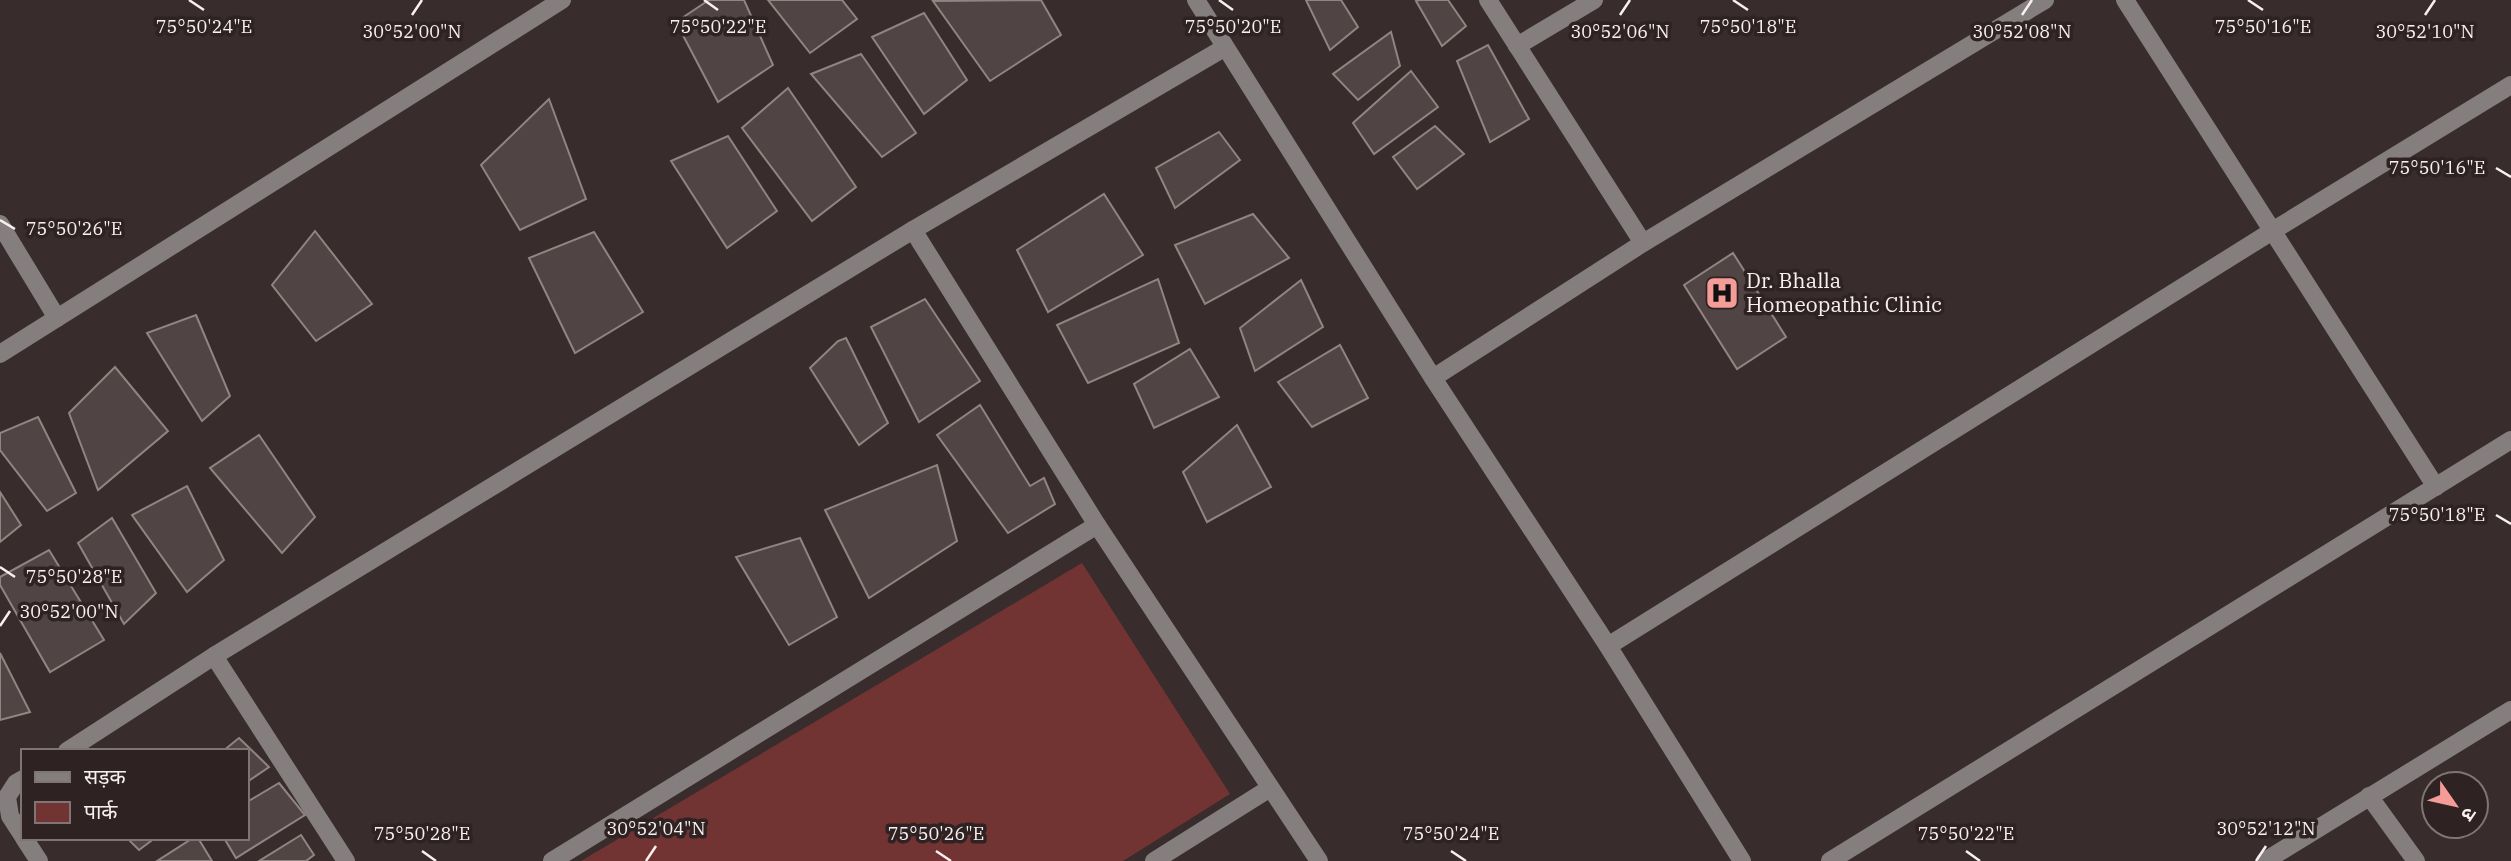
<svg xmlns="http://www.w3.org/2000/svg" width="2511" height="861" viewBox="0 0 2511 861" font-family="'IBM Plex Serif','Noto Sans Devanagari',serif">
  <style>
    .green { fill: #723333 }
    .building { fill: #504444; stroke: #918483; stroke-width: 2 }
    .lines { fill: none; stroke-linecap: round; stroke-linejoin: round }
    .minor { stroke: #847e7e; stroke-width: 18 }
    .ticks { fill: none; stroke: #f8f0f0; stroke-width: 2.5 }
    .labels { text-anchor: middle; stroke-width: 7; stroke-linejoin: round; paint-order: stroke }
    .poi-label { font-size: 21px; fill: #f8f0f0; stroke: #2e2322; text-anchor: start }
    .ticks-label { font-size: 18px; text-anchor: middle; fill: #f8f0f0; stroke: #2e2322; stroke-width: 7; stroke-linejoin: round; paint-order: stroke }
  </style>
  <rect width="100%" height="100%" fill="#382d2c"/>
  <!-- green -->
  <path class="green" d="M1082 563 1230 794 1123 861H581Z"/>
  <!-- building -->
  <g class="building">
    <path d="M709 0H744L773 65 718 102 676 22Z"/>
    <path d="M768 0H842L857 19 810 53Z"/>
    <path d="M1041 0 1061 35 990 81 933 1Z"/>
    <path d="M1306 0H1341L1358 27 1330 50Z"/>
    <path d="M1419 0H1448L1466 26 1442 46 1416 1Z"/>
    <path d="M924 13 967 80 924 114 872 37Z"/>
    <path d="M1391 32 1400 66 1358 100 1333 74Z"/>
    <path d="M1488 45 1529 119 1490 142 1457 61Z"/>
    <path d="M861 54 916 133 882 157 811 74Z"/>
    <path d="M1411 71 1438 107 1374 154 1353 123Z"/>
    <path d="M788 88 856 187 812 221 742 128Z"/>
    <path d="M549 99 586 199 520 230 481 165Z"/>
    <path d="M1435 126 1464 154 1417 189 1393 157Z"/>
    <path d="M1219 132 1240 160 1175 208 1156 168Z"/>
    <path d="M728 136 777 211 727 248 671 161Z"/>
    <path d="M1104 194 1143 255 1048 312 1017 250Z"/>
    <path d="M1253 214 1289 258 1205 304 1175 245Z"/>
    <path d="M315 231 372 304 316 341 272 285Z"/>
    <path d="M594 232 643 312 575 353 529 258Z"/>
    <path d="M1733 253 1786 337 1737 369 1684 285Z"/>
    <path d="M1158 279 1179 343 1088 383 1057 325Z"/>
    <path d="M1301 280 1323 327 1255 371 1240 328Z"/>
    <path d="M925 299 980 381 919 422 871 327Z"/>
    <path d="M196 315 230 396 202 421 147 333Z"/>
    <path d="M846 338 888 423 859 445 810 368 838 341Z"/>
    <path d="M1340 345 1368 398 1312 427 1278 382Z"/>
    <path d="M1190 349 1219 397 1154 428 1134 384Z"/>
    <path d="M115 367 168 431 98 490 69 413Z"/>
    <path d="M980 405 1030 486 1044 478 1055 504 1008 533 937 435Z"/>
    <path d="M38 417 76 493 47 511 0 450V433Z"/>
    <path d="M1237 425 1271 487 1207 522 1183 472Z"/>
    <path d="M259 435 315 517 282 553 210 468Z"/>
    <path d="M937 465 957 541 869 598 825 510Z"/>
    <path d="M187 486 224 560 187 592 132 515Z"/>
    <path d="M0 492 21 525 0 542Z"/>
    <path d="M112 518 156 593 124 624 78 543Z"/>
    <path d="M800 538 837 617 789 645 736 557Z"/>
    <path d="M49 550 104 640 50 672 0 585V577Z"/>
    <path d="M0 653 30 712 0 720Z"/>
    <path d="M239 738 269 767 247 782V751H223Z"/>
    <path d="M279 783 305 815 236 858 224 838H247V802Z"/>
    <path d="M301 835 314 855 306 861H259Z"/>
    <path d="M127 838H155L139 850Z"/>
    <path d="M193 838H198L212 861H157Z"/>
  </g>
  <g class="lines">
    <!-- minor -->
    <g class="minor">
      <path d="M1196 0 1433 378 1608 646 1742 861"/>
      <path d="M1488 0 1643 243"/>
      <path d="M2125 0 2436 487"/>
      <path d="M1517 46 1594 0"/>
      <path d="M0 224 57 318"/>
      <path d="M913 230 1097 525 1319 861"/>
      <path d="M0 354 562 0"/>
      <path d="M1433 378 1643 243 2045 0"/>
      <path d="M1608 646 2274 230 2511 85"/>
      <path d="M214 656 346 861"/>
      <path d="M67 751 214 656 913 230 1224 48"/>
      <path d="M23 779 16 783 7 797 10 816 23 836"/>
      <path d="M2369 796 2416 861"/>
      <path d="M24 838 39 861"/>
      <path d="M552 861 1097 525"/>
      <path d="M1154 861 1270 788"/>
      <path d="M1830 861 2511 440"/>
      <path d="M2265 861 2511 710"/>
    </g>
  </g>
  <!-- ticks -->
  <path class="ticks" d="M189 0 204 10M704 0 718 10M1219 0 1233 10M1733 0 1748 10M2248 0 2263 10M412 15 422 0M1620 15 1630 0M2022 15 2032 0M2425 15 2435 0M2496 168 2511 177M0 220 15 229M2496 515 2511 524M0 567 15 577M0 626 10 611M422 851 436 861M936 851 951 861M1451 851 1466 861M1966 851 1980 861M646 861 656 846M2256 861 2266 846"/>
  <!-- icons -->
  <defs>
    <symbol id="hospital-square" viewBox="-11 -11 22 22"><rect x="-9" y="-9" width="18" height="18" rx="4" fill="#f59b98" stroke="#2e2322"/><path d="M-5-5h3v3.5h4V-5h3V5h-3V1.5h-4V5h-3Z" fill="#111"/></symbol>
  </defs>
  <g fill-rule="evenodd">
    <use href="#hospital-square" x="1703" y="274" width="38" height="38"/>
  </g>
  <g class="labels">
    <!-- poi labels -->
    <g class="poi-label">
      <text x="1746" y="288">Dr. Bhalla<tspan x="1746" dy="24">Homeopathic Clinic</tspan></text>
    </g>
  </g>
  <g class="ticks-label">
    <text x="204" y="33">75°50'24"E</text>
    <text x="718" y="33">75°50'22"E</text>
    <text x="1233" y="33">75°50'20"E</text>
    <text x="1748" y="33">75°50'18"E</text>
    <text x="2263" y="33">75°50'16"E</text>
    <text x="412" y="38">30°52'00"N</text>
    <text x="1620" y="38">30°52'06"N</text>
    <text x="2022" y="38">30°52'08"N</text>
    <text x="2425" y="38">30°52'10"N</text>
    <text x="2437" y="174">75°50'16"E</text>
    <text x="74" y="235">75°50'26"E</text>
    <text x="2437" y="521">75°50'18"E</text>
    <text x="74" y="583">75°50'28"E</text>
    <text x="69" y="618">30°52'00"N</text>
    <text x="656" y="835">30°52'04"N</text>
    <text x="2266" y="835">30°52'12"N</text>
    <text x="422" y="840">75°50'28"E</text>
    <text x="936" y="840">75°50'26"E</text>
    <text x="1451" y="840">75°50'24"E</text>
    <text x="1966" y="840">75°50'22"E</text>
  </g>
  <!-- legend -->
  <rect x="21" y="749" width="228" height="91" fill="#2e2322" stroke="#7f7574" stroke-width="2"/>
  <rect x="35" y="772" width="35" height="10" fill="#847e7e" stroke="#7f7574" stroke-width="2"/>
  <text x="84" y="784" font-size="21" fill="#f8f0f0">सड़क</text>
  <rect x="35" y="802" width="35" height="21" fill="#723333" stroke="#7f7574" stroke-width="2"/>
  <text x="84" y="819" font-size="21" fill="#f8f0f0">पार्क</text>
  <!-- north arrow -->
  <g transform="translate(2455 805) rotate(124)"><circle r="33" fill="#2e2322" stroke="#7f7574" stroke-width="2"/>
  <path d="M0-5L12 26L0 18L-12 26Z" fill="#f59b98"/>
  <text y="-10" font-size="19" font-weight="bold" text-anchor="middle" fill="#f8f0f0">उ</text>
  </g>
</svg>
